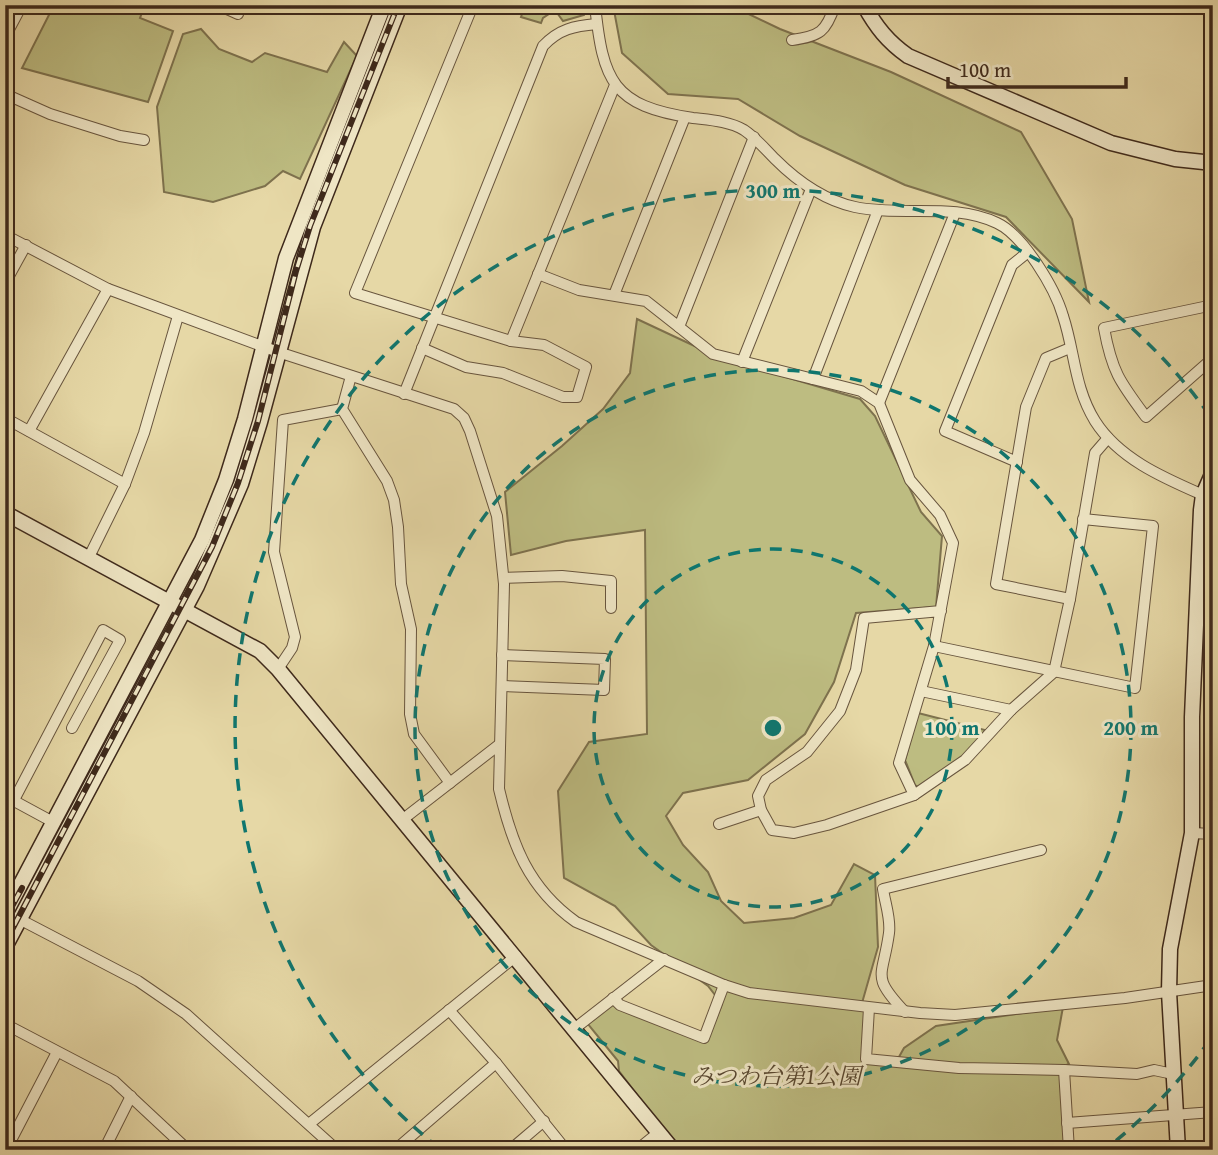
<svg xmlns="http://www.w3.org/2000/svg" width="1218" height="1155" viewBox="0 0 1218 1155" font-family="'Gentium Book Plus','Noto Serif JP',serif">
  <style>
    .green { fill: #bdbc81; stroke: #7e724e; stroke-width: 2 }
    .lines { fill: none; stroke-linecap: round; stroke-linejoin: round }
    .street-casing { stroke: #68553e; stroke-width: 12 }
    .secondary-casing { stroke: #3e291b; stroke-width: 17 }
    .street { stroke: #efe6c5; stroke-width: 10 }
    .secondary { stroke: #efe6c5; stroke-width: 14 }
    .rail-casing { stroke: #3e291b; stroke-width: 6 }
    .rail { stroke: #efe6c5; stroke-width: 3.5; stroke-dasharray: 10; stroke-linecap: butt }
    .ring { fill: none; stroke: #0f766e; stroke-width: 3.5; stroke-dasharray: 12 9 }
    .labels { text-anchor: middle; stroke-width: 6; stroke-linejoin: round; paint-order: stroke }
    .park-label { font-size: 23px; font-style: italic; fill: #57462f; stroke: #efe6c5 }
    .centre { fill: #0f766e; stroke: #efe6c5; stroke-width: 3.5 }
    .ring-label { font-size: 21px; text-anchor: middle; font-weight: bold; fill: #0f766e; stroke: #efe6c5; stroke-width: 6; stroke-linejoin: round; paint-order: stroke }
  </style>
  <rect width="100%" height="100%" fill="#e6d8a6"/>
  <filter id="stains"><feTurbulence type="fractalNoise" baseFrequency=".00286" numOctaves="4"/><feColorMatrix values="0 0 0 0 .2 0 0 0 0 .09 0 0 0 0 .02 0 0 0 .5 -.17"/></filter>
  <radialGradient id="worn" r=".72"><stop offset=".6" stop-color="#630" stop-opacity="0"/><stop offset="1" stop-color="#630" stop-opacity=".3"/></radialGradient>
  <!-- green -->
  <g class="green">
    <path d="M54 5H145L140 18 173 31 148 102 22 68Z"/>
    <path d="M525 5H586L584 15 563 21 555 10 543 18 541 23 521 17Z"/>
    <path d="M613 5H730L780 29 891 72 1021 132 1072 219 1089 302 1006 217 905 185 800 136 738 99 668 94 622 53Z"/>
    <path d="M201 29 219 49 252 62 265 53 327 72 344 42 357 56 300 179 283 171 265 186 213 202 164 192 157 107 183 34Z"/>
    <path d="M637 319 718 357 860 399 875 416 921 512 942 536 936 607 856 613 834 682 805 734 748 780 683 793 666 816 683 845 708 872 721 901 744 923 794 918 831 905 854 864 875 875 878 947 860 1010 867 1012 862 1061 895 1064 904 1048 936 1026 1063 1007 1057 1040 1069 1064 1051 1071 1062 1072 1066 1150H679L619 1071 618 1061 587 1023 612 1003 707 1041 722 1004 708 986 651 945 615 906 564 878 558 791 589 742 647 734 645 530 566 541 511 555 505 492 562 446 603 409 630 373Z"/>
    <path d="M918 713 985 730 962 760 920 788 915 785 905 760Z"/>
  </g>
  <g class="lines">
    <defs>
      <g id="street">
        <path d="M218 5 238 14 241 5"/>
        <path d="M595 5C603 81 612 106 693 118 709 120 729 121 744 130 756 138 765 149 775 159 798 182 823 200 855 207 902 217 953 202 997 223 1023 235 1055 288 1063 316 1075 352 1074 387 1095 421 1119 459 1164 478 1203 495"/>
        <path d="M5 37 22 5"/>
        <path d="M792 40C820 36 826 32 835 5"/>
        <path d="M5 94 50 114 120 136 144 140"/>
        <path d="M5 235 108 289 278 352 454 409 464 418 470 431 497 516 504 584 499 789C512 844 528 888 576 922L724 985 749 993 920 1013 955 1015 1125 998 1213 985"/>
        <path d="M538 274 579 290 646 301 679 327 754 137"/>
        <path d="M5 283 26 245"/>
        <path d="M614 295 685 117"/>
        <path d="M1213 305 1104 328C1112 372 1120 382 1146 417L1213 358"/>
        <path d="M679 327 713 354 861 391 879 403 910 480 940 515 953 543 934 646 899 763 914 795 827 825 794 833 772 830 761 810 758 796 766 780 807 752 840 711 856 670 864 618 941 611"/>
        <path d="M511 341 615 85"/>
        <path d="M422 348 466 367 503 373 563 397H577L586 367 544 345 511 341 355 293 473 5"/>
        <path d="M1070 348 1046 358 1026 407 996 584 1070 599"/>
        <path d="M742 362 811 189"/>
        <path d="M351 376 342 409 387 481 394 500 398 527 401 584 411 629 410 714 414 734 450 783"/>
        <path d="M813 379 878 210"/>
        <path d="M404 394 543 46C559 29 574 26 597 24"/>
        <path d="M879 403 955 213"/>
        <path d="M5 418 125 484"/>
        <path d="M29 431 108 289"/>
        <path d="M1017 462 945 431 1012 265 1028 252"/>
        <path d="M88 559 125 484 144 433 178 316"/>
        <path d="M504 578 562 576 611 581V608"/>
        <path d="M934 646 1135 688 1153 526 1083 519"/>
        <path d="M278 669 292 648 295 637 274 552 283 420 342 409"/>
        <path d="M502 686 604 690 605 659 502 655"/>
        <path d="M921 691 1011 710 1054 672 1070 599 1095 453 1108 438"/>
        <path d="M914 795 965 760 1011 710"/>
        <path d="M5 796 53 822"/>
        <path d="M14 800 103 630 120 640 72 728"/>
        <path d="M402 820 500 744"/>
        <path d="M719 824 761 810"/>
        <path d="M1192 833 1213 834"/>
        <path d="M21 920 138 981 186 1014 337 1150"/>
        <path d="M613 998 620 1005 704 1038 724 985"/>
        <path d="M869 1008 866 1059 959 1068 1064 1070 1137 1074 1154 1070 1173 1074"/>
        <path d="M449 1010 496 1063 566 1150"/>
        <path d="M905 1012C870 975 883 978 889 933 891 919 885 903 883 889L1041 850"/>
        <path d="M5 1024 114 1081 188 1150"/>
        <path d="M574 1029 664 959"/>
        <path d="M1064 1070 1069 1150"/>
        <path d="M1067 1123 1213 1112"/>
        <path d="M309 1124 516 956"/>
        <path d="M6 1150 57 1052"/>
        <path d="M104 1150 131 1096"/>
        <path d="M395 1150 496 1063"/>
        <path d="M510 1150 544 1121"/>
        <path d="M637 1150 658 1133"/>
      </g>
      <g id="secondary">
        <path d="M864 5C876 27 888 42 908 56L1111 143 1175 159 1213 163"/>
        <path d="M5 513 260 651 278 669 673 1150"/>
        <path d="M5 914 202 540 226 480 245 419 286 258 384 5"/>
        <path d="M5 947 197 586 241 484 260 422 313 227 400 5"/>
        <path d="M1178 1150 1169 992 1170 949 1192 833V717L1201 510 1203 495 1213 472"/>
      </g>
    </defs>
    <!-- street casing -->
    <use href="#street" class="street-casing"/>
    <!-- secondary casing -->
    <use href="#secondary" class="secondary-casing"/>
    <!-- street -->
    <use href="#street" class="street"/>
    <!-- secondary -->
    <use href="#secondary" class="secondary"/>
    <defs>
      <g id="rail">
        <path d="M5 919 22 888"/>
        <path d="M5 943 212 547 238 483 258 421 296 271 310 226 398 5"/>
      </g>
    </defs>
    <!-- rail casing -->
    <use href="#rail" class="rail-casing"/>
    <!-- rail -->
    <use href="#rail" class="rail"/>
  </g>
  <!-- distance rings -->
  <g class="ring">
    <circle cx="773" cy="728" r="179"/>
    <circle cx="773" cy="728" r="358"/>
    <path d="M1210 1040A537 537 0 0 1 1107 1148M439 1148A537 537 0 1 1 1210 416"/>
  </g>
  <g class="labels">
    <!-- park labels -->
    <g class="park-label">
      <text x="776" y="1084">みつわ台第1公園</text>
    </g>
  </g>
  <circle cx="773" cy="728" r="10" class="centre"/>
  <g class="ring-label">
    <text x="773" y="198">300 m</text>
    <text x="952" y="735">100 m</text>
    <text x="1131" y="735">200 m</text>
  </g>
  <!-- margin -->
  <rect width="1218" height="1155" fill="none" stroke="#e6d8a6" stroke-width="28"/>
  <rect x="7" y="7" width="1204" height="1141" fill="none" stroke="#3e291b" stroke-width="3.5"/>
  <rect x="14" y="14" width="1190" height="1127" fill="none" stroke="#3e291b" stroke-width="2"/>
  <!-- scale -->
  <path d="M948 77v10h178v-10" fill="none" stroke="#3e291b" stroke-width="3.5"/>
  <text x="959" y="77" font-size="21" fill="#3e291b" stroke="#efe6c5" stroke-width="5" paint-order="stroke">100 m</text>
  <rect width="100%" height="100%" filter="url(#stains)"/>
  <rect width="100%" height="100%" fill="url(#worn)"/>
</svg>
